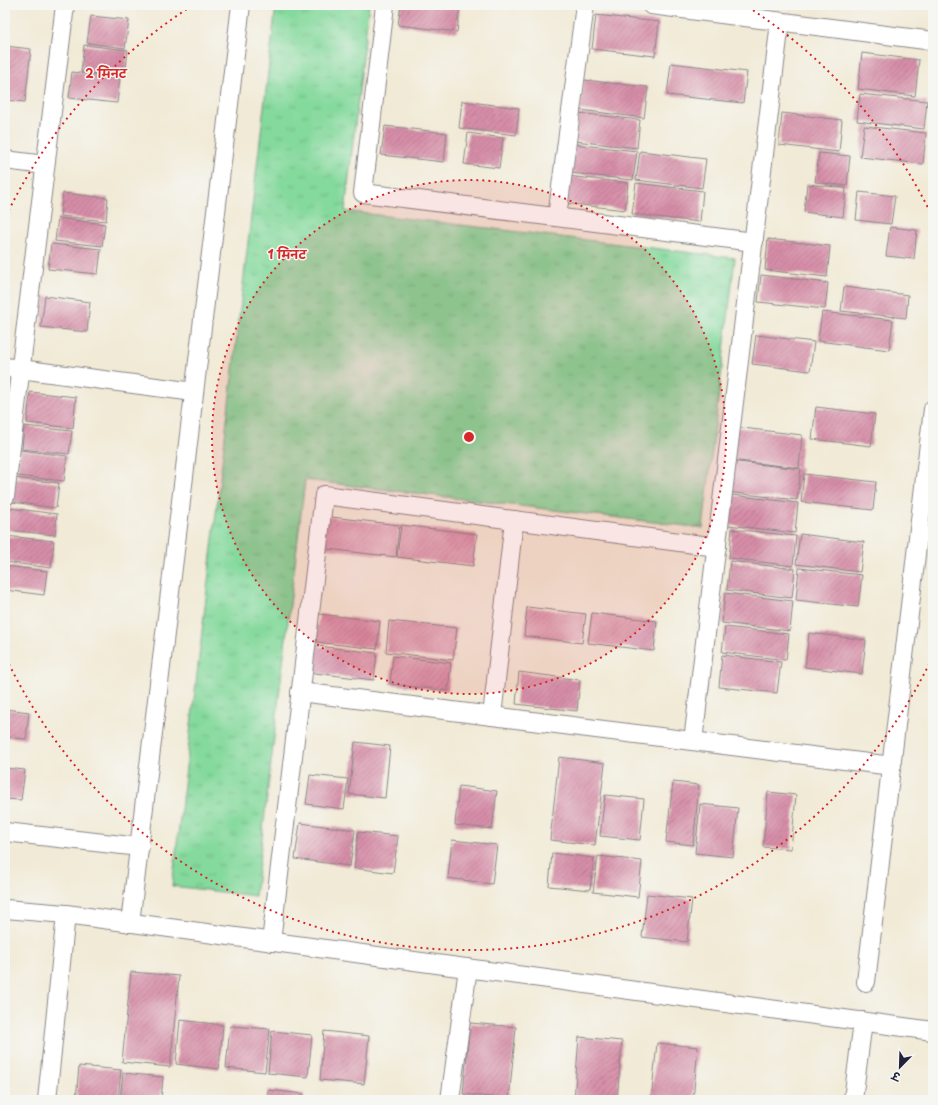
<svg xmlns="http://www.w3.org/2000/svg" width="938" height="1105" viewBox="0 0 938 1105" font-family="'Playpen Sans','Playpen Sans Deva',sans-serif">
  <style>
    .park { fill: url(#park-tufts); stroke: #537e6c }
    .building { fill: url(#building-hatch) }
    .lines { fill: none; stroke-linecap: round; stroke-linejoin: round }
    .street-casing { stroke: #8a8688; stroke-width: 20 }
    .street { stroke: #fff; stroke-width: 18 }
    .ring { fill: none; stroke: #d62828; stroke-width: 2; stroke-dasharray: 2 4 }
    .centre { fill: #d62828; stroke: #f6f6f2; stroke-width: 2 }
    .ring-label { font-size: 12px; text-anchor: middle; font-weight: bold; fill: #d62828; stroke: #f6f6f2; stroke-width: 3; stroke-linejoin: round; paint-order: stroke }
  </style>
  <defs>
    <pattern id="park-tufts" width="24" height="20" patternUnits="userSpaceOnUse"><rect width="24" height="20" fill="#84d99c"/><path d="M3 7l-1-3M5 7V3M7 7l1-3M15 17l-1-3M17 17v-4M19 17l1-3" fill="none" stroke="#72ba87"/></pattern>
    <pattern id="building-hatch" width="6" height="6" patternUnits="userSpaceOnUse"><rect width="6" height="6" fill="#d78ea8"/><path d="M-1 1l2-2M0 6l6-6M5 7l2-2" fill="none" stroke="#ae748a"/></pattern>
  </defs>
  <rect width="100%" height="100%" fill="#f6f6f2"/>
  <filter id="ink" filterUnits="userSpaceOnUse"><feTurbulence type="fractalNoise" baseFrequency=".025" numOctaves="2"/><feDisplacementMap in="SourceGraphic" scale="8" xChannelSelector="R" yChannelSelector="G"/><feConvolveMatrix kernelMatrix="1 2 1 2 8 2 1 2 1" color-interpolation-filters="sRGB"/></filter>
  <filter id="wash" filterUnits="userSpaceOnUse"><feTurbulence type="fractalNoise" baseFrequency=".012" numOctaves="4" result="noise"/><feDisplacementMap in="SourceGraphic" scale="16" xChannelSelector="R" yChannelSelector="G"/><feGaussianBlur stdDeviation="0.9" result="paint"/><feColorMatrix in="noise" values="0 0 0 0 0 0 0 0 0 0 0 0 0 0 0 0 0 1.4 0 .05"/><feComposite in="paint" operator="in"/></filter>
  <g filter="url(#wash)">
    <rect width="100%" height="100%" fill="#f1ead6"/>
    <!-- park -->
    <path class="park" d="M276 5H369L345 211 735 258 703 528 305 480 255 896 172 886Z"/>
    <g id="blocks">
      <!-- building -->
      <g class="building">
        <path d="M401 5H460L457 32 398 25Z"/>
        <path d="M596 15 659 22 655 56 592 49Z"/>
        <path d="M91 16 129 20 125 48 87 43Z"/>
        <path d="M84 45 128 50 125 77 81 72Z"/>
        <path d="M5 46 31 49 25 102 5 100Z"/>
        <path d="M862 53 919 60 915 96 858 89Z"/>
        <path d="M671 63 747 72 743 103 667 95Z"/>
        <path d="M72 72 120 78 117 103 69 98Z"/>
        <path d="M584 80 648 87 644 118 580 110Z"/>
        <path d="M860 94 927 101 924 129 857 121Z"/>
        <path d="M462 101 519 108 516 135 459 128Z"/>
        <path d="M578 113 640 120 637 148 575 141Z"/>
        <path d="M782 113 842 120 839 152 779 145Z"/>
        <path d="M385 126 447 133 444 162 381 155Z"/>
        <path d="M864 126 926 133 923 164 860 157Z"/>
        <path d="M468 133 503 138 499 168 464 164Z"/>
        <path d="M573 144 637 151 633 180 570 173Z"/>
        <path d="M640 151 706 159 702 188 636 180Z"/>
        <path d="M819 153 850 156 847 186 815 182Z"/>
        <path d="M567 176 628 183 625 210 564 203Z"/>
        <path d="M636 183 703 191 700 222 632 214Z"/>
        <path d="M807 184 846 188 843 217 804 212Z"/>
        <path d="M859 192 895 196 891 224 856 220Z"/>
        <path d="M63 193 108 198 106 221 60 216Z"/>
        <path d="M58 218 105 224 102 246 55 241Z"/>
        <path d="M890 227 917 230 914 259 886 256Z"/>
        <path d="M768 239 830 246 827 277 765 270Z"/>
        <path d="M51 244 101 249 98 274 48 269Z"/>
        <path d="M761 275 828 283 825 309 758 302Z"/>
        <path d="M844 287 908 295 906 318 841 311Z"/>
        <path d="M45 296 90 302 87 332 41 327Z"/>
        <path d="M822 312 893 320 889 350 818 341Z"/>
        <path d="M756 335 814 342 810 371 752 364Z"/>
        <path d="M30 392 76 397 73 428 27 423Z"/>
        <path d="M816 407 875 414 871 446 812 439Z"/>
        <path d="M24 426 72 431 69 454 22 449Z"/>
        <path d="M734 427 802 435 799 468 730 460Z"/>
        <path d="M20 450 67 456 64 481 17 476Z"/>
        <path d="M729 461 801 469 797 500 726 492Z"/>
        <path d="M804 474 876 482 873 510 801 502Z"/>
        <path d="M14 478 59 483 56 508 12 502Z"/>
        <path d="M732 495 798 503 795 533 728 525Z"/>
        <path d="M9 508 57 514 55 535 7 530Z"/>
        <path d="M323 516 399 525 396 557 319 548Z"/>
        <path d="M401 525 477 534 473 566 397 557Z"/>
        <path d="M732 529 796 536 793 566 729 558Z"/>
        <path d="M800 534 864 542 860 572 796 564Z"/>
        <path d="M5 536 54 541 51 568 5 562Z"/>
        <path d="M730 561 795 569 792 598 727 590Z"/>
        <path d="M5 566 47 571 44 595 5 590Z"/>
        <path d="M799 568 862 575 858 607 796 600Z"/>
        <path d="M725 593 793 601 790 631 722 623Z"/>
        <path d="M527 607 586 614 582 643 524 636Z"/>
        <path d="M592 613 657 621 654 651 588 643Z"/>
        <path d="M319 614 380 621 377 649 316 642Z"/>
        <path d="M389 621 457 628 453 660 386 652Z"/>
        <path d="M725 627 789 634 786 660 722 652Z"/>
        <path d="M809 633 866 640 862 674 805 667Z"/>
        <path d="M309 645 377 653 374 680 306 672Z"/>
        <path d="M722 655 781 662 777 693 719 687Z"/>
        <path d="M393 656 451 663 448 691 390 684Z"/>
        <path d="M519 672 580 680 577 711 516 704Z"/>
        <path d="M5 709 29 712 26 739 5 737Z"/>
        <path d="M355 742 390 746 385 798 349 794Z"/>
        <path d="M559 757 605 763 595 845 550 840Z"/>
        <path d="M5 768 25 770 21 800 5 799Z"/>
        <path d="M310 775 348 779 344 809 306 804Z"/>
        <path d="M673 782 699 785 693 845 666 842Z"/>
        <path d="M459 786 497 791 492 829 455 825Z"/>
        <path d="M768 792 796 795 791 849 763 847Z"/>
        <path d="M605 795 644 799 640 840 600 836Z"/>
        <path d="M700 804 738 808 733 857 695 853Z"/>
        <path d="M300 823 355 830 350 866 295 859Z"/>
        <path d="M358 832 398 836 393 873 354 868Z"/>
        <path d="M452 840 497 845 492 884 448 878Z"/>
        <path d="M552 853 594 858 590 890 549 886Z"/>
        <path d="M598 856 642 861 638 897 593 892Z"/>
        <path d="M647 894 692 899 687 942 642 937Z"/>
        <path d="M131 972 179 976 170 1067 122 1062Z"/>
        <path d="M180 1020 223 1025 219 1069 176 1064Z"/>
        <path d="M470 1023 516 1027 509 1099 463 1094Z"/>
        <path d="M230 1026 270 1029 265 1072 226 1068Z"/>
        <path d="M272 1031 312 1035 308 1077 268 1073Z"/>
        <path d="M324 1031 369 1036 364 1084 320 1080Z"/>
        <path d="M579 1037 622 1041 617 1100H574Z"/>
        <path d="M657 1043 698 1047 693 1100H651Z"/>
        <path d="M79 1066 121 1070 118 1100H76Z"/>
        <path d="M123 1073 163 1077 161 1100H120Z"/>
        <path d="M268 1090 304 1094 303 1100H267Z"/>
      </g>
    </g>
  </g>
  <g filter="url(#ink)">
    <use href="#blocks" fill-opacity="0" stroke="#8a8688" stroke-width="1"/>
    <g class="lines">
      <defs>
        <g id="street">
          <path d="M385 5 363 193 754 242"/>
          <path d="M651 5 933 41"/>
          <path d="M5 160 45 165"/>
          <path d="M557 217 585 5"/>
          <path d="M5 367 194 392"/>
          <path d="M5 497 65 5"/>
          <path d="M300 692 892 766"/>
          <path d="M492 716 514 520"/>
          <path d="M693 741 780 22"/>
          <path d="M5 832 140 847"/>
          <path d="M5 909 66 914 933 1031"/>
          <path d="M130 923 241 5"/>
          <path d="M271 942 324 495 717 547"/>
          <path d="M866 982 933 409"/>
          <path d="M47 1100 66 914"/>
          <path d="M450 1100 468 968"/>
          <path d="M853 1100 863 1021"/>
        </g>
      </defs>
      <!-- street casing -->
      <use href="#street" class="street-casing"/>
      <!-- street -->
      <use href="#street" class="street"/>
    </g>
  </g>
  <!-- distance rings -->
  <circle cx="469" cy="437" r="257" fill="#d62828" fill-opacity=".12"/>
  <g class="ring">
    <circle cx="469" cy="437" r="257"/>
    <path d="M932 658A513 513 0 0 1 6 658M6 216A513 513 0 0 1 190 7M748 7A513 513 0 0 1 932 216"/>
  </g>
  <circle cx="469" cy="437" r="6" class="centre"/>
  <g class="ring-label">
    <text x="106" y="78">2 मिनट</text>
    <text x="287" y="259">1 मिनट</text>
  </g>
  <!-- margin -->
  <rect width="938" height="1105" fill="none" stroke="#f6f6f2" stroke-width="20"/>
  <!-- north arrow -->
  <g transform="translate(900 1067) rotate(203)" stroke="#f6f6f2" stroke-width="3" paint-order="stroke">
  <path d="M0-3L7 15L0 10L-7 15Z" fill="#22223b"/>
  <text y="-6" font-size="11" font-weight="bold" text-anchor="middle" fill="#22223b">उ</text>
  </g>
</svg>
